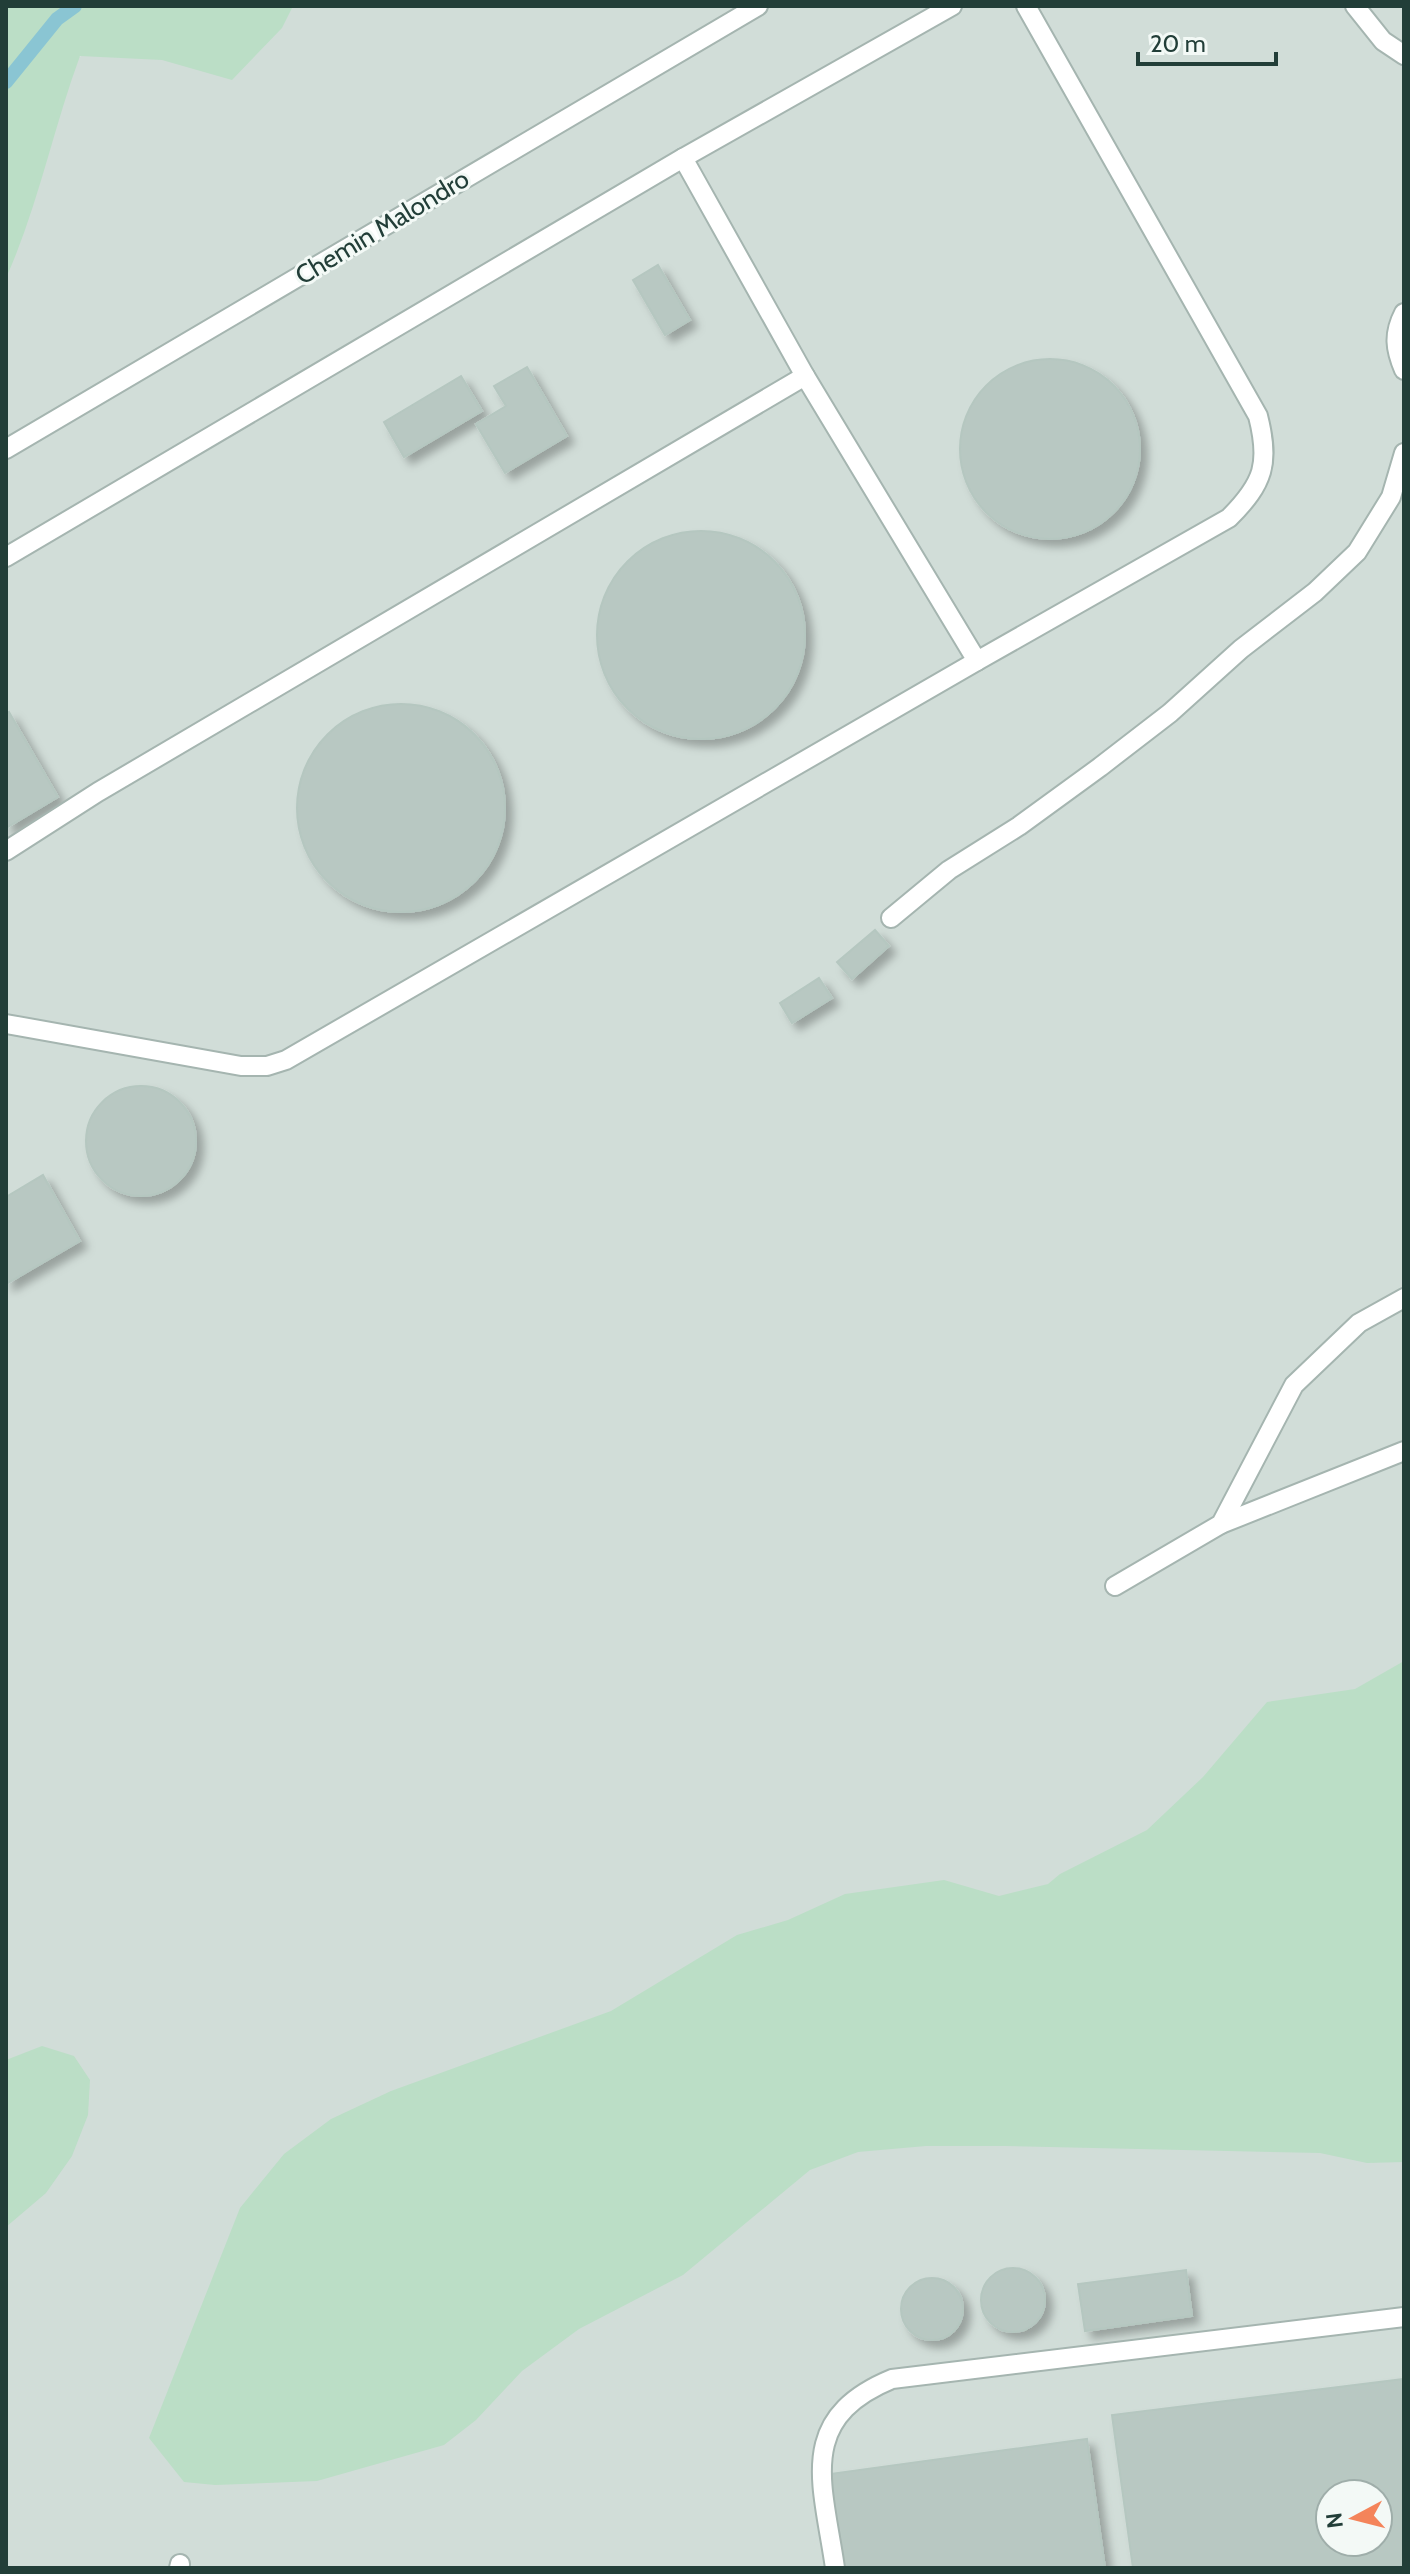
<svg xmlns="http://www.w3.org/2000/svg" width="1410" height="2574" viewBox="0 0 1410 2574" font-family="Cabin,sans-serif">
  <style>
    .built { fill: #d1ddd8; fill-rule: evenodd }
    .green { fill: #bbdec6 }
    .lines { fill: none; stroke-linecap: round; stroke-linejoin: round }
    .stream { stroke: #8ac5d3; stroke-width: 14 }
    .building { fill: #b8c8c2; stroke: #b5c7c0; stroke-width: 2; fill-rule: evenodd; filter: url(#shadow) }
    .lane-casing { stroke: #a5b5b0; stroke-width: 22 }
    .lane { stroke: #fff; stroke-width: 18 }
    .labels { text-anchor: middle; stroke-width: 6; stroke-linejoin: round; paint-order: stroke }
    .street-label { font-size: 26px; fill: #223e38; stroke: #f3f9f6 }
  </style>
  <defs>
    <filter id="shadow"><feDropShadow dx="7" dy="7" stdDeviation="4" flood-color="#0004"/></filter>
  </defs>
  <rect width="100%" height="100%" fill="#e3ede9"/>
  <!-- built -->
  <path class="built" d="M159 6H1404V2568H6V104ZM1330 2494H1378V2542H1330Z"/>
  <!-- green -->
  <g class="green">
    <path d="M6 6H293L282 28 232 80 162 60 80 56C53 129 38 207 6 278Z"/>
    <path d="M1404 1661V2162L1367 2163 1320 2153 1005 2146H926L858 2152 810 2170 683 2275 579 2329 522 2371 476 2420 444 2445 317 2481 215 2485 184 2482 149 2438 240 2208 284 2154 331 2119 391 2091 611 2011 737 1935 788 1920 845 1894 944 1880 999 1896 1048 1884 1060 1874 1147 1830 1203 1777 1267 1702 1355 1689Z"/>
    <path d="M42 2046 74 2056 90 2080 88 2115 72 2156 46 2193 6 2227V2060Z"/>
  </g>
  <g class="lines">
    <!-- stream -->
    <path class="stream" d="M6 82 57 19 75 6"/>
  </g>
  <!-- building -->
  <g class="building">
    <path d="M658 265 690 320 665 335 633 280Z"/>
    <circle cx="1050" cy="449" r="90"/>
    <path d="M527 367 567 436 505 473 476 424 506 406 494 386Z"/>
    <path d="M461 376 482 411 404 457 384 422Z"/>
    <circle cx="701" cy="635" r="104"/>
    <circle cx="401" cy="808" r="104"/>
    <path d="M9 712 58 797 6 828V714Z"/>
    <path d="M875 930 889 946 852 979 837 962Z"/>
    <path d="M819 978 832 998 792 1023 780 1003Z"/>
    <circle cx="141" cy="1141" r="55"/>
    <path d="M43 1175 80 1241 6 1284V1197Z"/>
    <circle cx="1013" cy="2300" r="32"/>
    <path d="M1186 2270 1192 2316 1085 2331 1078 2284Z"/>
    <circle cx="932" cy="2309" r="31"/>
    <path d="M1404 2379V2568H1133L1112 2415ZM1330 2494H1378V2542H1330Z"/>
    <path d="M1087 2439 1105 2568H843L830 2474Z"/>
  </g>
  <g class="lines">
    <defs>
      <g id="lane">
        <path d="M1355 6 1383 41 1404 55"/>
        <path d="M683 158 952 6"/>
        <path d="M1404 313C1393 334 1395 349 1404 370"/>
        <path d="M6 449 758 6"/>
        <path d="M6 557 683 158 805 376 98 792 6 851"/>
        <path d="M977 661 1229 518C1264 483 1270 463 1258 416L1026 6"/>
        <path d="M891 918 949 870 1019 826 1100 767 1170 713 1241 649 1315 592 1357 552 1391 497 1404 453"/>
        <path d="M6 1024 241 1066H267L286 1060 977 661 805 376"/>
        <path d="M1221 1524 1404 1451"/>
        <path d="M1115 1586 1221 1524 1294 1385 1359 1323 1404 1298"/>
        <path d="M179 2568 180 2564"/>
        <path d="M835 2568C823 2484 795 2419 892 2379L1404 2317"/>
      </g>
    </defs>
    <!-- lane casing -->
    <use href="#lane" class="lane-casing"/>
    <!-- lane -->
    <use href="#lane" class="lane"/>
  </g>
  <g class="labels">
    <!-- street labels -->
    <g class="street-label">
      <text transform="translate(382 227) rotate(-31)" y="9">Chemin Malondro</text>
    </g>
  </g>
  <!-- border -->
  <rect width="1410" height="2574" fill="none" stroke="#223e38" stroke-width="16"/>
  <!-- north arrow -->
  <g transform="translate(1354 2518) rotate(263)"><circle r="38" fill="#f3f9f6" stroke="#9faeaa" stroke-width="2"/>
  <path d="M0-6L14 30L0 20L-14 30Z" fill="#f4845a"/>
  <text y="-12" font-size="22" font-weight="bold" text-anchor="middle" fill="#223e38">N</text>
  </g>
  <!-- scale -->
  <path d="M1138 52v12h138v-12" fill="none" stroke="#223e38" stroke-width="4"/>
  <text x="1150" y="52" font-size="24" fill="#223e38" stroke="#f3f9f6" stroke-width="6" paint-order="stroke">20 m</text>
</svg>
